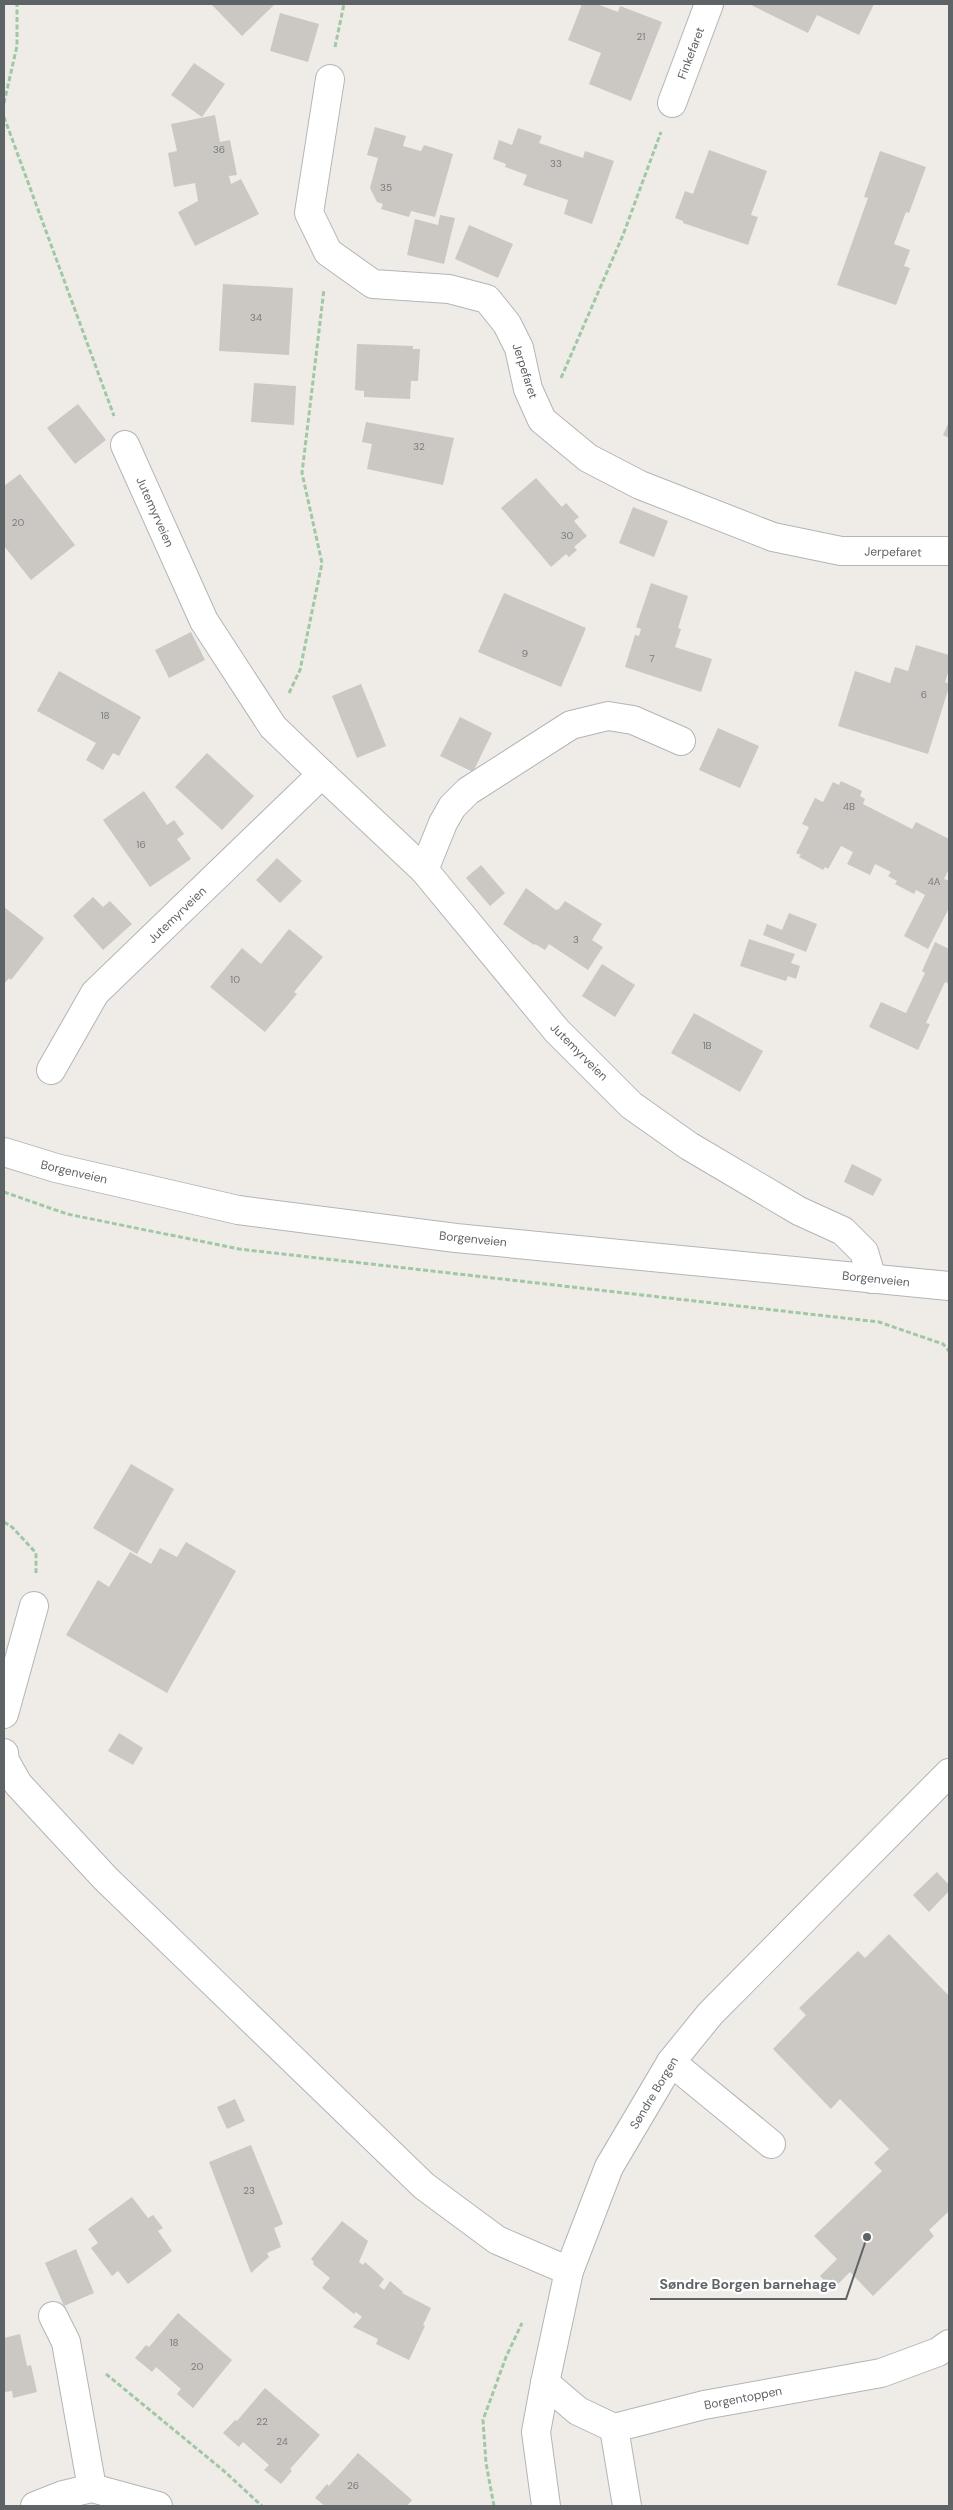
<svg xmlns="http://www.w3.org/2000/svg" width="953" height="2510" viewBox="0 0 953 2510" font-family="'DM Sans',sans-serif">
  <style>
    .building { fill: #cbc7c3 }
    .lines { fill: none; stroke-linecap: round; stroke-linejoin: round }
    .minor-casing { stroke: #b2b5b8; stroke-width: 30 }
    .path { stroke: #a0c8a5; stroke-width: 3; stroke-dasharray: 5 2.5; stroke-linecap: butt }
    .minor { stroke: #fff; stroke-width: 28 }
    .labels { text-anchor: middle; stroke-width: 4.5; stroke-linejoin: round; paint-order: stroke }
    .number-label { font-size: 10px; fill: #797c7d }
    .street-label { font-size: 12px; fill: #5e6366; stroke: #fff }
    .leader { fill: none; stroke: #5e6366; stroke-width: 2 }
    .callout-dot { fill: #5e6366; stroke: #fff; stroke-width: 2 }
    .callout-label { font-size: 14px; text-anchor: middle; font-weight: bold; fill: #5e6366; stroke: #fff; stroke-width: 4.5; stroke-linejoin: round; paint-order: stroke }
  </style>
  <rect width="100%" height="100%" fill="#efece7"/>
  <!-- building -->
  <g class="building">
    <path d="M211 4H275L242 36Z"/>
    <path d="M582 4H597L618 12 620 6 662 22 631 101 589 84 601 53 568 40Z"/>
    <path d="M749 4H874L859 35 817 15 808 33Z"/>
    <path d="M280 13 319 24 308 62 270 51Z"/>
    <path d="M194 63 225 84 202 117 171 95Z"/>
    <path d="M215 115 220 142 230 140 237 175 229 176 231 184 241 179 259 214 195 246 178 212 198 201 195 183 174 187 168 153 177 151 171 124Z"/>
    <path d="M375 127 406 136 403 146 421 151 424 145 453 154 435 217 411 211 409 217 381 209 383 204 377 202 370 188 378 158 367 155Z"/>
    <path d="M518 128 542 136 539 143 583 158 585 151 614 161 592 224 564 214 568 200 523 185 527 175 505 167 506 164 493 159 499 140 512 145Z"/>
    <path d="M709 150 767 171 751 215 758 217 748 245 683 223V221L675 218 685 191 693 194Z"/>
    <path d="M880 151 926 167 909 213 906 212 894 244 910 250 904 266 910 268 896 305 837 285 868 198 864 197Z"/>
    <path d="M440 215 455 218 444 264 407 255 415 219 438 225Z"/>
    <path d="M469 225 513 244 498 278 455 259Z"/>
    <path d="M223 284 293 288 289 355 219 351Z"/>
    <path d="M357 344 413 346V349H420L418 381H411L410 399 364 397V391L355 390Z"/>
    <path d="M254 383 296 386 294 425 251 422Z"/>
    <path d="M78 404 106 440 75 464 47 428Z"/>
    <path d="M366 422 454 438 443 485 367 469 372 444 362 442Z"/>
    <path d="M949 422V438L943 435Z"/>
    <path d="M20 474 75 545 31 580 4 546V486Z"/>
    <path d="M536 478 562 507 566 503 579 517 574 521 587 536 574 547 577 550 569 557 566 554 551 567 501 508Z"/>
    <path d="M633 507 668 521 654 557 619 543Z"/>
    <path d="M651 583 688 596 678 628 681 629 675 647 712 659 701 692 625 667 635 635 639 636 641 629 636 627Z"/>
    <path d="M504 593 586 628 561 687 478 652Z"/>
    <path d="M191 632 205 660 169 678 155 650Z"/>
    <path d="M916 645 949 655V670L945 682 949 684V687L928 754 838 726 855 671 890 683 895 667 908 671Z"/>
    <path d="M59 671 141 717 119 756 113 753 103 770 86 760 96 743 37 711Z"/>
    <path d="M361 684 386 746 357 758 332 696Z"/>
    <path d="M460 717 492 733 473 772 440 756Z"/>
    <path d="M718 728 759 746 740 788 699 770Z"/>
    <path d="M207 753 254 796 222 830 175 787Z"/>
    <path d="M841 781 862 791 860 796 865 799 863 804 912 829 916 822 949 839V869L944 879 949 881V908L928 949 904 936 925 895 916 890 914 894 895 884 897 881 888 876 891 872 875 864 870 875 847 864 853 852 841 846 828 869 825 867 823 870 799 857 801 855 796 853 809 827 802 824 815 798 823 802 833 782 839 785Z"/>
    <path d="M144 791 167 825 174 820 184 834 177 839 191 859 150 887 103 820Z"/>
    <path d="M277 858 302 881 280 903 256 880Z"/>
    <path d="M481 865 505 893 490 906 466 878Z"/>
    <path d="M526 888 556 910 559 909 565 901 602 924 592 940 603 947 588 970 549 944 545 950 535 944 534 945 503 924Z"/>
    <path d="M93 897 103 907 110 901 132 924 103 950 73 916Z"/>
    <path d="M4 907 44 938 11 980 9 978 4 984Z"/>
    <path d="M789 913 817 924 806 952 763 935 767 924 782 930Z"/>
    <path d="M289 929 323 957 294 992 297 994 265 1032 210 987 242 948 261 964Z"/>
    <path d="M749 939 795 954 791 963 800 966 796 979 788 976 786 981 740 966Z"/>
    <path d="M935 942 949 949V984L945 982 926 1023 930 1024 918 1050 869 1027 881 1002 906 1013 925 973 922 971Z"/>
    <path d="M602 964 635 985 615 1017 582 996Z"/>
    <path d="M694 1013 763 1051 740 1092 671 1053Z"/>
    <path d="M852 1164 882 1179 873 1196 844 1182Z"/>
    <path d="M131 1464 174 1489 137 1554 93 1528Z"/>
    <path d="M186 1542 236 1571 167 1693 66 1635 98 1580 109 1587 130 1552 151 1564 160 1548 177 1557Z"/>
    <path d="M119 1733 143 1748 133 1765 108 1751Z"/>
    <path d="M937 1872 949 1885V1891L929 1912 913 1895Z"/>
    <path d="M889 1934 949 1996V2211L929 2230 934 2236 873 2296 850 2272 833 2289 820 2276 837 2259 814 2236 882 2171 874 2163 889 2149 840 2099 831 2109 773 2049 806 2015 799 2008 858 1951 865 1958Z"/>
    <path d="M235 2099 245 2121 227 2129 217 2107Z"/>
    <path d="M251 2145 283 2224 274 2228 281 2247 267 2253 269 2257 251 2273 209 2162Z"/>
    <path d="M132 2197 148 2218 153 2215 163 2228 158 2231 172 2251 128 2284 118 2271 112 2276 91 2248 98 2243 88 2229Z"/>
    <path d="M342 2221 368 2241 359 2262 363 2265 365 2262 384 2279 379 2286 384 2290 390 2281 403 2292 402 2293 431 2308 423 2325 425 2326 409 2360 376 2344 378 2339 353 2327 362 2317 356 2312 354 2314 322 2288 330 2278 313 2264 314 2262 311 2259Z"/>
    <path d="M76 2249 94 2293 64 2306 45 2263Z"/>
    <path d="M178 2313 232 2360 193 2408 177 2394 181 2389 156 2367 152 2372 135 2358 146 2345 149 2347Z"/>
    <path d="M20 2334 27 2366 31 2365 37 2392 13 2398 12 2391 4 2392V2338Z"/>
    <path d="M265 2388 320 2435 290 2469 292 2471 281 2484 264 2470 269 2465 243 2442 239 2447 223 2433 235 2420 237 2421Z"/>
    <path d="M358 2453 412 2500 407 2506H325L315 2498 327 2484 329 2486Z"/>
  </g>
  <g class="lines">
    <defs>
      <g id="minor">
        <path d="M330 79 309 213 328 252 373 284 449 289 487 299 507 324 519 348 528 389 542 420 588 458 640 485 773 537 841 551H949"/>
        <path d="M672 103 709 4"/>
        <path d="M322 774 424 870 557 1031 631 1105 689 1146 799 1211 843 1231 864 1252 872 1279"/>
        <path d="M424 870 443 823 452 807 468 791 571 725 608 716 633 720 681 741"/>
        <path d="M51 1070 95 993 322 774 273 727 204 621 125 445"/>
        <path d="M4 1152 56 1168 238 1210 456 1238 949 1286"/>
        <path d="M4 1714 34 1606"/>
        <path d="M4 1753 5 1761 18 1784 106 1879 424 2186 497 2240 569 2271"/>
        <path d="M671 2062 771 2144"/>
        <path d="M53 2316 66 2342 92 2488"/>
        <path d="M545 2383 578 2411 614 2428 704 2405 881 2373 938 2352 949 2344"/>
        <path d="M614 2428 627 2506"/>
        <path d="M35 2506 63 2495 92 2488 158 2506"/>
        <path d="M546 2506 536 2432 545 2383 569 2271 609 2167 671 2062 710 2014 949 1773"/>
      </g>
    </defs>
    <!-- minor casing -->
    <use href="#minor" class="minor-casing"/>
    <!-- path -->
    <g class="path">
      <path d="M335 47 344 4"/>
      <path d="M4 103 17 46V4"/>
      <path d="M4 117 114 416"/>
      <path d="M561 378 623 235 661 132"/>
      <path d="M289 693 300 670 322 563 302 473 324 289"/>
      <path d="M4 1192 67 1214 239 1249 879 1322 943 1344 949 1351"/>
      <path d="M4 1522 12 1527 36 1553V1573"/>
      <path d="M106 2374 224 2471 262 2506"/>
      <path d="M494 2506 486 2463 483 2420 506 2357 522 2323"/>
    </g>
    <!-- minor -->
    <use href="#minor" class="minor"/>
  </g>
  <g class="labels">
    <!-- number labels -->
    <g class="number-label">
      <text x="641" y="40">21</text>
      <text x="219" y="153">36</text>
      <text x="556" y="167">33</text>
      <text x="386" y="191">35</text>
      <text x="256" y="321">34</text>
      <text x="419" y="450">32</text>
      <text x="18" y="526">20</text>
      <text x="567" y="539">30</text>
      <text x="525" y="657">9</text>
      <text x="652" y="662">7</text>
      <text x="924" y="698">6</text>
      <text x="105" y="719">18</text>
      <text x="849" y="810">4B</text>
      <text x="141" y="848">16</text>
      <text x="934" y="885">4A</text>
      <text x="576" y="943">3</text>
      <text x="235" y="983">10</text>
      <text x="707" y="1049">1B</text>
      <text x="249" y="2194">23</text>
      <text x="174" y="2346">18</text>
      <text x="197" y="2370">20</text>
      <text x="262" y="2425">22</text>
      <text x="282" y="2445">24</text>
      <text x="353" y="2489">26</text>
    </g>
    <!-- street labels -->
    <g class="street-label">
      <text transform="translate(691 53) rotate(-69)" y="4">Finkefaret</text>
      <text transform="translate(525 371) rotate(72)" y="4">Jerpefaret</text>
      <text transform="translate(155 512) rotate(66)" y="4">Jutemyrveien</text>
      <text transform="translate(893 552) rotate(1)" y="4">Jerpefaret</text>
      <text transform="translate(177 915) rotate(-44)" y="4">Jutemyrveien</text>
      <text transform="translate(579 1052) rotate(45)" y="4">Jutemyrveien</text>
      <text transform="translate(74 1172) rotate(13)" y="4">Borgenveien</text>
      <text transform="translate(473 1239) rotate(6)" y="4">Borgenveien</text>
      <text transform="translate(876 1279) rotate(6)" y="4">Borgenveien</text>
      <text transform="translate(654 2093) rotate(-59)" y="4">Søndre Borgen</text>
      <text transform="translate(743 2398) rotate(-11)" y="4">Borgentoppen</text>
    </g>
  </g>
  <!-- callouts -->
  <path class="leader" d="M867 2237L846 2299H650"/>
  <circle class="callout-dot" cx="867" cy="2237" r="5"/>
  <g class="callout-label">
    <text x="748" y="2289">Søndre Borgen barnehage</text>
  </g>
  <!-- border -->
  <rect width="953" height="2510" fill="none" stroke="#5e6366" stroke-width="10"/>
</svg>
